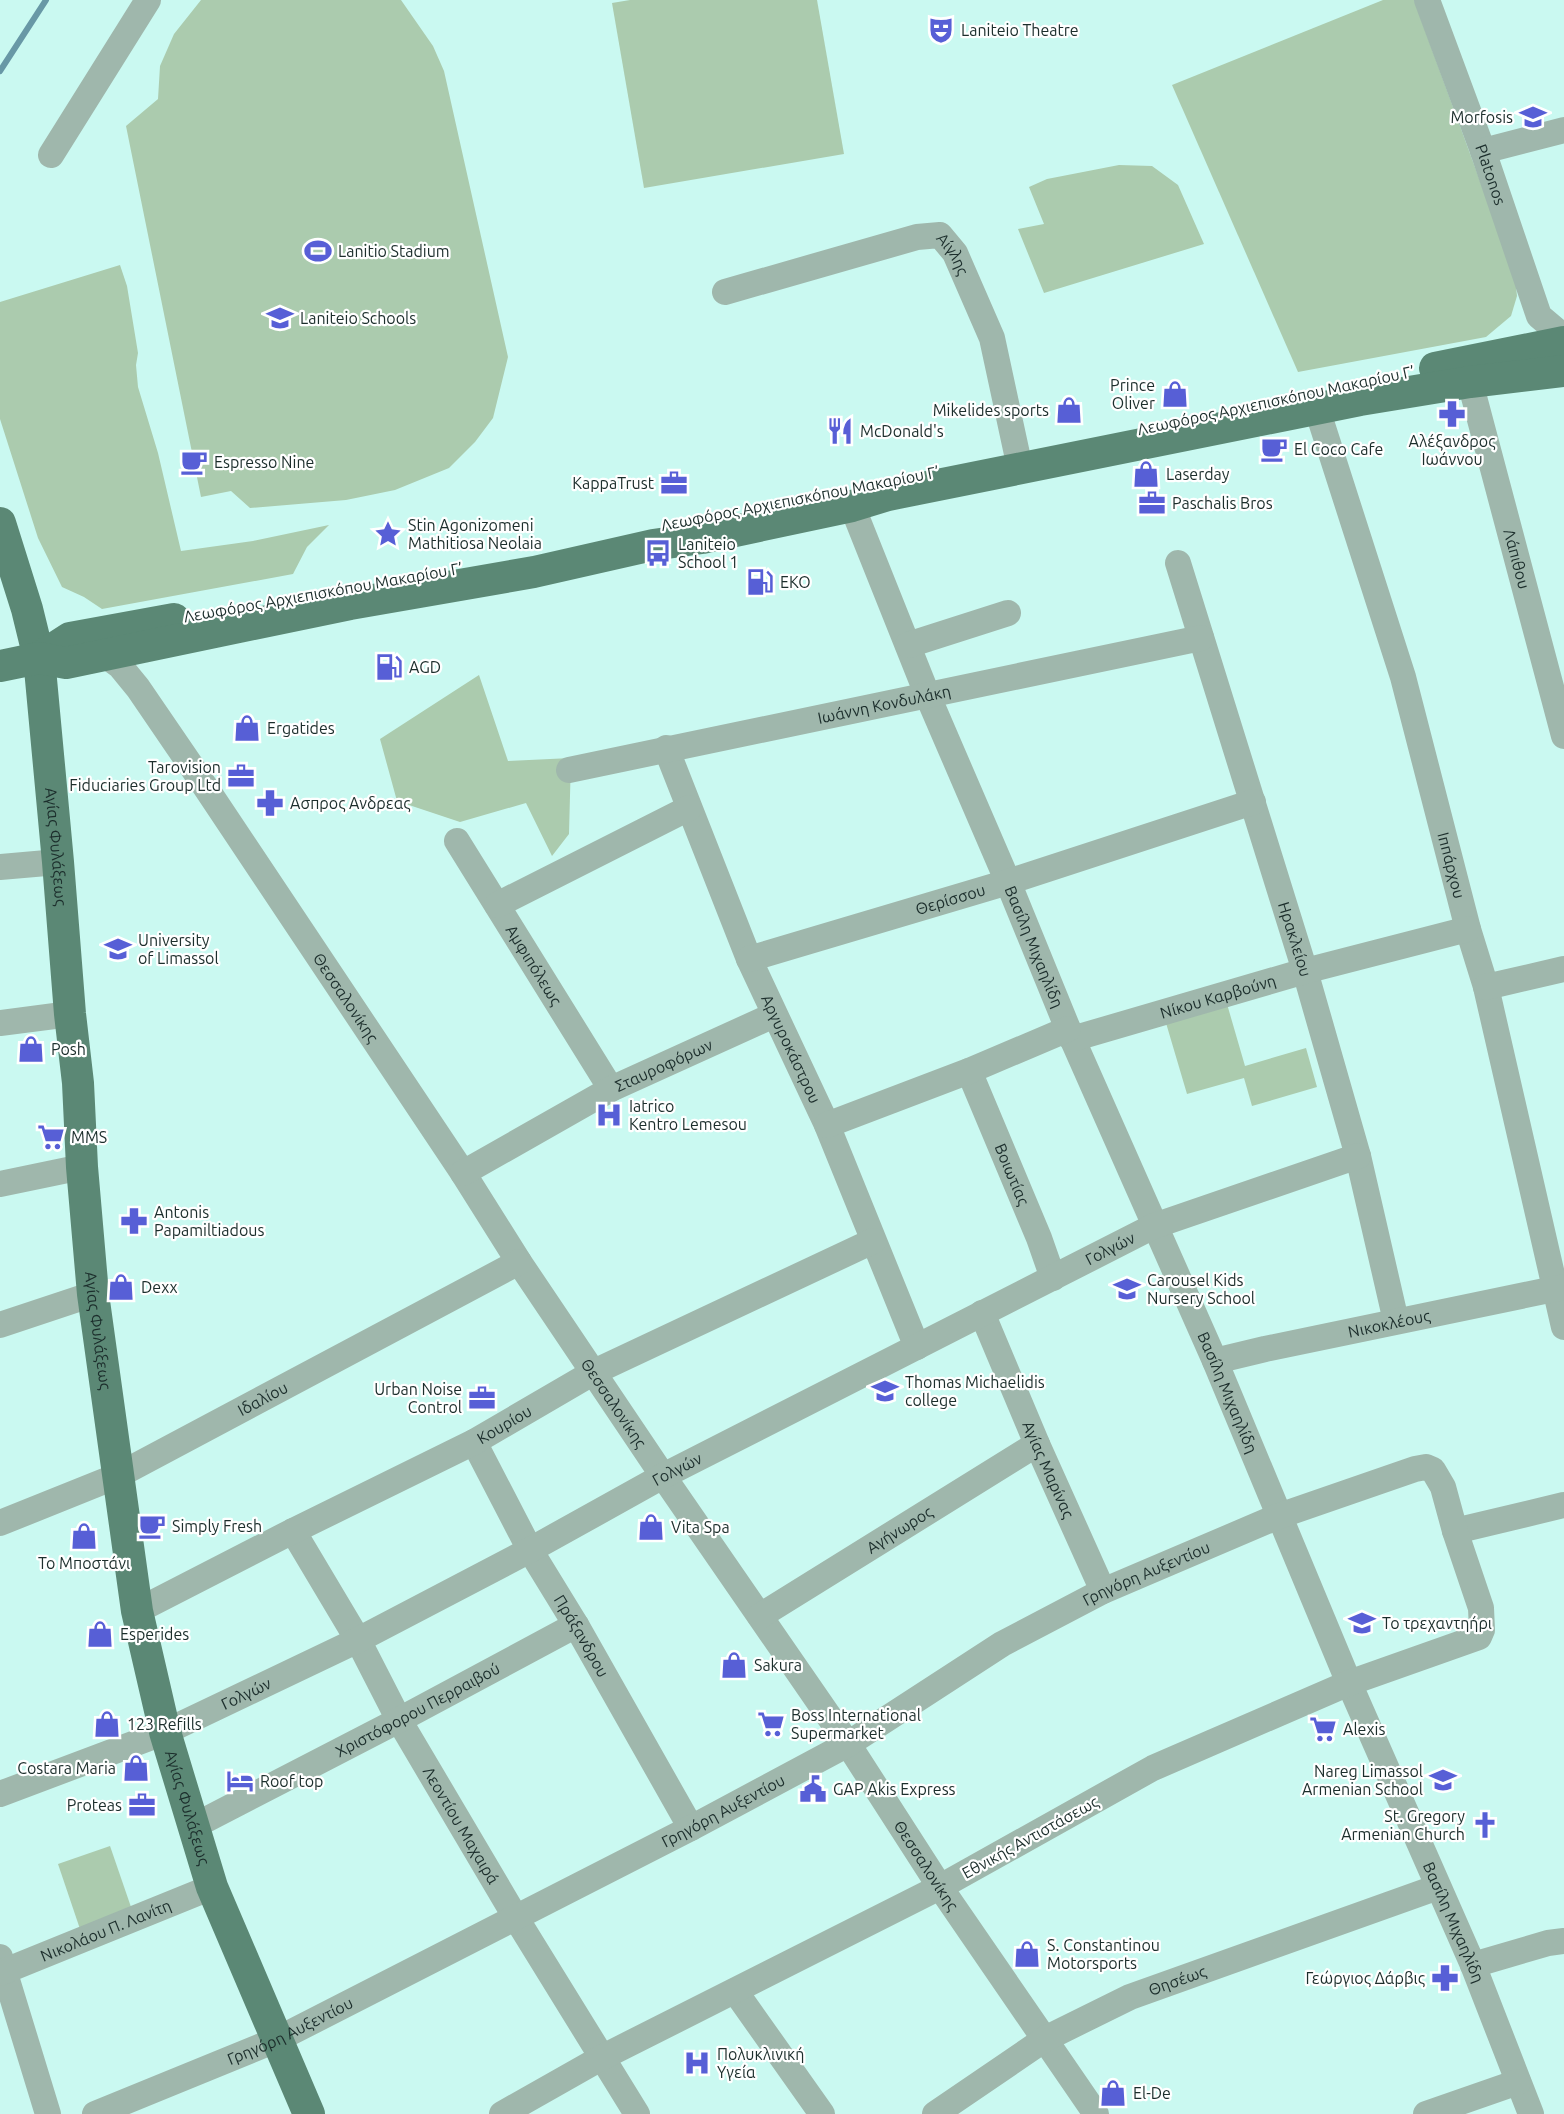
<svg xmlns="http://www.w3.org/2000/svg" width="1564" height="2114" viewBox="0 0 1564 2114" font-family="Ubuntu,sans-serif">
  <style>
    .green { fill: #abcbae }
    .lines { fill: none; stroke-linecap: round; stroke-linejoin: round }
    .stream { stroke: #6898a6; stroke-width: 6 }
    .minor { stroke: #9fb7ac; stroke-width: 26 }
    .major { stroke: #5b8875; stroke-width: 32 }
    .labels { text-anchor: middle; stroke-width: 4.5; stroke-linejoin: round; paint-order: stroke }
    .poi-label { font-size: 16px; fill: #1c2e2c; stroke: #fff; text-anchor: start }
    .street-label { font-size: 16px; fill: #1c2e2c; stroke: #fff }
  </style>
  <rect width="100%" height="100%" fill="#caf9f1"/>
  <!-- green -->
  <g class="green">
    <path d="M201 0H401L433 46 444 71 508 357 493 418 475 442 449 468 395 490 346 500 250 508 231 491 201 497 126 126 158 99 160 66 174 34Z"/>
    <path d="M630 0H817L844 154 644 188 612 3Z"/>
    <path d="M1383 0H1414L1515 277 1517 296 1511 316 1486 337 1298 372 1172 85Z"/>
    <path d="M1119 165 1152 166 1178 185 1204 244 1044 293 1018 229 1044 224 1029 187 1047 179Z"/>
    <path d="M120 265 127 286 138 353 136 365 138 387 158 453 181 551 253 541 329 525 307 547 293 574 102 609 84 597 62 587 38 538 0 419V302Z"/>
    <path d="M479 675 508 761 571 758 569 834 552 856 526 803 460 822 397 801 380 739Z"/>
    <path d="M1227 1004 1245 1066 1306 1048 1317 1087 1252 1106 1244 1078 1187 1094 1166 1023Z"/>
    <path d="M110 1846 132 1910 80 1929 58 1864Z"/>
  </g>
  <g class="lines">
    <!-- stream -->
    <path class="stream" d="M0 71 46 0"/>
    <!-- minor -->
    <g class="minor">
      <path id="s1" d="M1427 0 1483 151 1539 316 1564 337"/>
      <path d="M1483 151 1564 130"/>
      <path d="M51 155 148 0"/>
      <path id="s2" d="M725 292 917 237 940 235 955 253 992 338 1017 454"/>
      <path id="s3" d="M1470 382 1564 736"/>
      <path id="s4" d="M1317 409 1403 677 1468 929 1486 987 1564 1327"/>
      <path id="s5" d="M852 506 927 694 1008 882 1068 1029 1215 1361 1349 1683 1473 1965 1531 2114"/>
      <path id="s6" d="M1178 563 1305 971 1358 1156 1396 1321"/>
      <path d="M908 645 1008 613"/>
      <path id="s7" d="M105 655 120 666 138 688 192 767 463 1173 519 1262 663 1476 848 1744 940 1887 1096 2114"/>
      <path id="s8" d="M666 748 749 959 827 1125 917 1347"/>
      <path id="s9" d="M569 770 1201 638"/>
      <path id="s10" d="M457 841 611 1089"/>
      <path d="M0 867 58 862"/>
      <path d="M497 905 689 808"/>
      <path id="s11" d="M749 959 1008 882 1253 802"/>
      <path d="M1486 987 1564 969"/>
      <path d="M0 1023 70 1014"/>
      <path id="s12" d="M1072 1039 1305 971 1468 929"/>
      <path id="s13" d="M969 1071 1039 1238 1053 1278"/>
      <path d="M827 1125 969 1071 1068 1029"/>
      <path id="s14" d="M463 1173 611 1089 774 1015"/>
      <path d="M0 1184 82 1167"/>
      <path id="s15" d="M982 1313 1037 1444 1103 1591"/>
      <path d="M0 1325 93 1294"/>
      <path id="s16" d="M1215 1361 1265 1349 1564 1287"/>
      <path id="s17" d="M474 1442 530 1550 576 1625 691 1828"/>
      <path id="s18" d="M0 1523 117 1476 519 1262"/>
      <path id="s19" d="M293 1531 358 1640 399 1720 516 1918 637 2114"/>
      <path d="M1455 1531 1564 1505"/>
      <path id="s20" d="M137 1611 293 1531 474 1442 594 1372 873 1241"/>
      <path id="s21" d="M760 1616 1037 1444"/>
      <path id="s22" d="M0 1794 165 1732 358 1640 530 1550 663 1476 1154 1226 1358 1156"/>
      <path id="s23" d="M194 1826 399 1720 576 1625"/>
      <path d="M0 1957 48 2114"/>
      <path d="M1473 1965 1548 1943 1564 1941"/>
      <path id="s24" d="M0 1973 212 1887"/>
      <path d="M735 1991 822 2114"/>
      <path id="s25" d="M95 2114 276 2040 691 1828 848 1744 1002 1644 1103 1591 1279 1516 1415 1469 1426 1467 1433 1470 1443 1487 1455 1531 1481 1608 1482 1630 1479 1637 1349 1683 1153 1768 940 1887 601 2058 502 2114"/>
      <path id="s26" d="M935 2114 1045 2039 1130 1997 1438 1887"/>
      <path d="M1426 2114 1518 2082"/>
    </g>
    <!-- major -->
    <g class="major">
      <path d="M1435 368 1564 342"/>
      <path id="s27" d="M0 523 27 609 39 658 58 862 70 1014 78 1083 82 1167 93 1294 137 1611 165 1732 212 1887 309 2114"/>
      <path d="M39 658 70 638 174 619"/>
      <path d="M0 666 39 658 66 663 350 604 534 572 653 545 702 538 852 506 888 495 1360 400 1470 382 1564 371"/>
    </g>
  </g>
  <!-- icons -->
  <defs>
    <symbol id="theatre-bare" viewBox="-9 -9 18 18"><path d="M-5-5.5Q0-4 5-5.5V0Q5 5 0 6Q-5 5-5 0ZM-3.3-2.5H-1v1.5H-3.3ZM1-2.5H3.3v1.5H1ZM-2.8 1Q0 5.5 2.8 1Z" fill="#575fd6" stroke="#fff" stroke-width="2.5" paint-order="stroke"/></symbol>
    <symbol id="school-bare" viewBox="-9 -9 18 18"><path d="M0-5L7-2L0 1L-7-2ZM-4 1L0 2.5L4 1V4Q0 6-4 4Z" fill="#575fd6" stroke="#fff" stroke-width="2.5" paint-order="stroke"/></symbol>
    <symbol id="stadium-bare" viewBox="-9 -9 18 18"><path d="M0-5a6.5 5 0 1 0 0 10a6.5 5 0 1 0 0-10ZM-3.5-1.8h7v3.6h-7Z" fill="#575fd6" stroke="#fff" stroke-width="2.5" paint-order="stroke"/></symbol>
    <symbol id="shop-bare" viewBox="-9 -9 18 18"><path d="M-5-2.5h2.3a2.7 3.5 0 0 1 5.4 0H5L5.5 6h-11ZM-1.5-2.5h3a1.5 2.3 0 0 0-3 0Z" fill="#575fd6" stroke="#fff" stroke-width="2.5" paint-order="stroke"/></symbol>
    <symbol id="pharmacy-bare" viewBox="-9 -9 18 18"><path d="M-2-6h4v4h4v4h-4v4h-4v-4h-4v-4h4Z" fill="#575fd6" stroke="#fff" stroke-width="2.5" paint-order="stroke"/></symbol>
    <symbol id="restaurant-bare" viewBox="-9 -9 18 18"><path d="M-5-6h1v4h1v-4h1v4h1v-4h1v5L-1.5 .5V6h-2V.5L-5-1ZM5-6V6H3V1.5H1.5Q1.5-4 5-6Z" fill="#575fd6" stroke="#fff" stroke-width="2.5" paint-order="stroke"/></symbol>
    <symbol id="cafe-bare" viewBox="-9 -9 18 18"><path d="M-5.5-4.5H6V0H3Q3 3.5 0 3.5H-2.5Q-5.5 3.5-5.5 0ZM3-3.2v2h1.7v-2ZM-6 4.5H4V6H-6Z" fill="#575fd6" stroke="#fff" stroke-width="2.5" paint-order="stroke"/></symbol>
    <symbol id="office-bare" viewBox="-9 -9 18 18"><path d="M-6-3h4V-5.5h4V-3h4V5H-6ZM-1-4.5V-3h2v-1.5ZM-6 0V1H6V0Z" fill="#575fd6" stroke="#fff" stroke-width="2.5" paint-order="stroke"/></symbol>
    <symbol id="sight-bare" viewBox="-9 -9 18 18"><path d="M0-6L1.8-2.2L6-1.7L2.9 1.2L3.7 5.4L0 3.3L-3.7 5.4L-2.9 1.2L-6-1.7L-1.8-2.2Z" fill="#575fd6" stroke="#fff" stroke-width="2.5" paint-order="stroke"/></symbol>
    <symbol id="bus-bare" viewBox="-9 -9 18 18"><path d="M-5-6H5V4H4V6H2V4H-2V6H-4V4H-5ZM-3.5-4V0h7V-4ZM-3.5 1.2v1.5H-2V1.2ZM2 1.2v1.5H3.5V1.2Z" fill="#575fd6" stroke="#fff" stroke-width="2.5" paint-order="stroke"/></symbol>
    <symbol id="fuel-bare" viewBox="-9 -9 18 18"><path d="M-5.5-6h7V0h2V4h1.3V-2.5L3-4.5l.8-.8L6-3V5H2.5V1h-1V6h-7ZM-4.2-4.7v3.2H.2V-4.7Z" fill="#575fd6" stroke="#fff" stroke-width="2.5" paint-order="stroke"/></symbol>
    <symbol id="university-bare" viewBox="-9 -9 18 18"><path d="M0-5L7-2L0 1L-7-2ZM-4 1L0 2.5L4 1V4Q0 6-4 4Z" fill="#575fd6" stroke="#fff" stroke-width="2.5" paint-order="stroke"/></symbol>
    <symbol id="hospital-bare" viewBox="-9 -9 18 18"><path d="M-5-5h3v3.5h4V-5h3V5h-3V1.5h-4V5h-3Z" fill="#575fd6" stroke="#fff" stroke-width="2.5" paint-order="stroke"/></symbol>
    <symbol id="supermarket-bare" viewBox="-9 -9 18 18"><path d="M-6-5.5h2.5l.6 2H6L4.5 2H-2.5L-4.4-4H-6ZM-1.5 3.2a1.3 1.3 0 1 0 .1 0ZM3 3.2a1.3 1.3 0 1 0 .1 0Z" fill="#575fd6" stroke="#fff" stroke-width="2.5" paint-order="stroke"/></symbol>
    <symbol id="hotel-bare" viewBox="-9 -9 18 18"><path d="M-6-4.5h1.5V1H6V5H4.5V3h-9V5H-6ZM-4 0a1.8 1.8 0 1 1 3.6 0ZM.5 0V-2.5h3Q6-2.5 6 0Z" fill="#575fd6" stroke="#fff" stroke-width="2.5" paint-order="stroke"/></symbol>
    <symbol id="civic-bare" viewBox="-9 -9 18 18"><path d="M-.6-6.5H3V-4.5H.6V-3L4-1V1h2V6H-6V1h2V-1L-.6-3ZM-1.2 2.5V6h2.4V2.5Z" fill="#575fd6" stroke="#fff" stroke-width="2.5" paint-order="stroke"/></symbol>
    <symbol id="church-bare" viewBox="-9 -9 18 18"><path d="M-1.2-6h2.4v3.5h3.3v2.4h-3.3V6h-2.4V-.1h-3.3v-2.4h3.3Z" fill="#575fd6" stroke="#fff" stroke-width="2.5" paint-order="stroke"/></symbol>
  </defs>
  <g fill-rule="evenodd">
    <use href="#theatre-bare" x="922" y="11" width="38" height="38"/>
    <use href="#school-bare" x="1514" y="98" width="38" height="38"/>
    <use href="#stadium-bare" x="299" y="232" width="38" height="38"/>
    <use href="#school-bare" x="261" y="299" width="38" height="38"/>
    <use href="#shop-bare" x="1156" y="375" width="38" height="38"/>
    <use href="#shop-bare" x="1050" y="391" width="38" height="38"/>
    <use href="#pharmacy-bare" x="1433" y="395" width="38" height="38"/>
    <use href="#restaurant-bare" x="821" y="412" width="38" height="38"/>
    <use href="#cafe-bare" x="1255" y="430" width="38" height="38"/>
    <use href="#cafe-bare" x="175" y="443" width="38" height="38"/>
    <use href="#shop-bare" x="1127" y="455" width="38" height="38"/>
    <use href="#office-bare" x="655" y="464" width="38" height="38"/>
    <use href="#office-bare" x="1133" y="484" width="38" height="38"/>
    <use href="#sight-bare" x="369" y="515" width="38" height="38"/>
    <use href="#bus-bare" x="639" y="534" width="38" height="38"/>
    <use href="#fuel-bare" x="741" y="563" width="38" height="38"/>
    <use href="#fuel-bare" x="370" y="648" width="38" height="38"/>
    <use href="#shop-bare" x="228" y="709" width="38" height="38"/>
    <use href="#office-bare" x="222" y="757" width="38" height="38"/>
    <use href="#pharmacy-bare" x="251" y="784" width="38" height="38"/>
    <use href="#university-bare" x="99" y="930" width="38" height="38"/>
    <use href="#shop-bare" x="12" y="1030" width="38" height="38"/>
    <use href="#hospital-bare" x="590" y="1096" width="38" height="38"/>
    <use href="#supermarket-bare" x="32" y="1118" width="38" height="38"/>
    <use href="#pharmacy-bare" x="115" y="1202" width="38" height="38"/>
    <use href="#shop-bare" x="102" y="1268" width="38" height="38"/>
    <use href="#school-bare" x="1108" y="1270" width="38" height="38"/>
    <use href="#school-bare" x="866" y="1372" width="38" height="38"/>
    <use href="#office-bare" x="463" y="1379" width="38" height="38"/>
    <use href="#cafe-bare" x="133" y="1507" width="38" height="38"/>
    <use href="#shop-bare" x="632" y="1508" width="38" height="38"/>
    <use href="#shop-bare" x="65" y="1517" width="38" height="38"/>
    <use href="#school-bare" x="1343" y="1604" width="38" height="38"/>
    <use href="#shop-bare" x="81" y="1615" width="38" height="38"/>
    <use href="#shop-bare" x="715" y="1646" width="38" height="38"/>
    <use href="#shop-bare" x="88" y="1705" width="38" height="38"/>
    <use href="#supermarket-bare" x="752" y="1705" width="38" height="38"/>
    <use href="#supermarket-bare" x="1304" y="1710" width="38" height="38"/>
    <use href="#shop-bare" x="117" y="1749" width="38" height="38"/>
    <use href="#school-bare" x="1424" y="1761" width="38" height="38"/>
    <use href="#hotel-bare" x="221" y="1762" width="38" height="38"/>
    <use href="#civic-bare" x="794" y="1770" width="38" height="38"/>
    <use href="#office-bare" x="123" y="1786" width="38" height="38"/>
    <use href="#church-bare" x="1466" y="1806" width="38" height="38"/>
    <use href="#shop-bare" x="1008" y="1935" width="38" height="38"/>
    <use href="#pharmacy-bare" x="1426" y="1959" width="38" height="38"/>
    <use href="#hospital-bare" x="678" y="2044" width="38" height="38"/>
    <use href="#shop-bare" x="1094" y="2074" width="38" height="38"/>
  </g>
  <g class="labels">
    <!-- poi labels -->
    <g class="poi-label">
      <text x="961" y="36">Laniteio Theatre</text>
      <text x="1513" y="123" text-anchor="end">Morfosis</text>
      <text x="338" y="257">Lanitio Stadium</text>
      <text x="300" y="324">Laniteio Schools</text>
      <text x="1155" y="391" text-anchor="end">Prince<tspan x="1155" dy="18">Oliver</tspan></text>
      <text x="1049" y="416" text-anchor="end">Mikelides sports</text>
      <text x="860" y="437">McDonald's</text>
      <text x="1452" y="447" text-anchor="middle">Αλέξανδρος<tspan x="1452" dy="18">Ιωάννου</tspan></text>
      <text x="1294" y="455">El Coco Cafe</text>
      <text x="214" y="468">Espresso Nine</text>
      <text x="1166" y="480">Laserday</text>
      <text x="654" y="489" text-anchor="end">KappaTrust</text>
      <text x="1172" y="509">Paschalis Bros</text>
      <text x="408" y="531">Stin Agonizomeni<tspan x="408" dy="18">Mathitiosa Neolaia</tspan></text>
      <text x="678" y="550">Laniteio<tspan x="678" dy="18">School 1</tspan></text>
      <text x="780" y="588">EKO</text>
      <text x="409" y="673">AGD</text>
      <text x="267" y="734">Ergatides</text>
      <text x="221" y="773" text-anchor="end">Tarovision<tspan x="221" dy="18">Fiduciaries Group Ltd</tspan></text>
      <text x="290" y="809">Ασπρος Ανδρεας</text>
      <text x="138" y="946">University<tspan x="138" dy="18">of Limassol</tspan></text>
      <text x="51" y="1055">Posh</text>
      <text x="629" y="1112">Iatrico<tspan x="629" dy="18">Kentro Lemesou</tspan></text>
      <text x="71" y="1143">MMS</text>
      <text x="154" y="1218">Antonis<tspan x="154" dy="18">Papamiltiadous</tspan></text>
      <text x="1147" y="1286">Carousel Kids<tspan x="1147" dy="18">Nursery School</tspan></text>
      <text x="141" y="1293">Dexx</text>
      <text x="905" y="1388">Thomas Michaelidis<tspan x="905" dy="18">college</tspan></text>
      <text x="462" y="1395" text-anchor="end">Urban Noise<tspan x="462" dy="18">Control</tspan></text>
      <text x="172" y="1532">Simply Fresh</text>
      <text x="671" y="1533">Vita Spa</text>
      <text x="84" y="1569" text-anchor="middle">Το Μποστάνι</text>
      <text x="1382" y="1629">Το τρεχαντηήρι</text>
      <text x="120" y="1640">Esperides</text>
      <text x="754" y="1671">Sakura</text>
      <text x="791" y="1721">Boss International<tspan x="791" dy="18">Supermarket</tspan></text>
      <text x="127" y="1730">123 Refills</text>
      <text x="1343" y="1735">Alexis</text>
      <text x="116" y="1774" text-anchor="end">Costara Maria</text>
      <text x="1423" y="1777" text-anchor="end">Nareg Limassol<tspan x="1423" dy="18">Armenian School</tspan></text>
      <text x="260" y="1787">Roof top</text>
      <text x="833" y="1795">GAP Akis Express</text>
      <text x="122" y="1811" text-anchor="end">Proteas</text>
      <text x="1465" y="1822" text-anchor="end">St. Gregory<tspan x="1465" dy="18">Armenian Church</tspan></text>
      <text x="1047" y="1951">S. Constantinou<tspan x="1047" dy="18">Motorsports</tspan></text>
      <text x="1425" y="1984" text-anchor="end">Γεώργιος Δάρβις</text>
      <text x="717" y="2060">Πολυκλινική<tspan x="717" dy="18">Υγεία</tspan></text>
      <text x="1133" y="2099">El-De</text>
    </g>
    <!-- street labels -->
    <g class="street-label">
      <text dy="6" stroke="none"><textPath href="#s1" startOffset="186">Platonos</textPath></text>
      <text dy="6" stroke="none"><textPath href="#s2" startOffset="246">Αίγλης</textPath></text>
      <text transform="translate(1276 400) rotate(-12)" y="6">Λεωφόρος Αρχιεπισκόπου Μακαρίου Γ’</text>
      <text transform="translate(800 498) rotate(-11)" y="6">Λεωφόρος Αρχιεπισκόπου Μακαρίου Γ’</text>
      <text dy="6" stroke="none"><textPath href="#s3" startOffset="183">Λάπιθου</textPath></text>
      <text transform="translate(323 592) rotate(-10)" y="6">Λεωφόρος Αρχιεπισκόπου Μακαρίου Γ’</text>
      <text dy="6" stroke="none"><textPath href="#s9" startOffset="322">Ιωάννη Κονδυλάκη</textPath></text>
      <text dy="6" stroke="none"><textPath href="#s27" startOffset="330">Αγίας Φυλάξεως</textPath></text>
      <text dy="6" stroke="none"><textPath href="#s4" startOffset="476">Ιππάρχου</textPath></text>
      <text dy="6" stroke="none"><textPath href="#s11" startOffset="210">Θερίσσου</textPath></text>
      <text dy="6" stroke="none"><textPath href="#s6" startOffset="394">Ηρακλείου</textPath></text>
      <text dy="6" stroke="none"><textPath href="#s5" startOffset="477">Βασίλη Μιχαηλίδη</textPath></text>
      <text dy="6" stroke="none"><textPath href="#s10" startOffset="146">Αμφιπόλεως</textPath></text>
      <text dy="6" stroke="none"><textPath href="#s12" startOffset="152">Νίκου Καρβούνη</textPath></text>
      <text dy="6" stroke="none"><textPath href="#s7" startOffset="420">Θεσσαλονίκης</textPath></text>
      <text dy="6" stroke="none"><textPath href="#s8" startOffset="326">Αργυροκάστρου</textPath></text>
      <text dy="6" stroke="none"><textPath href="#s14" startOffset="228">Σταυροφόρων</textPath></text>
      <text dy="6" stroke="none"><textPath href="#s13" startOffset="112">Βοιωτίας</textPath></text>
      <text dy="6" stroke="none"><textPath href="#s22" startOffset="1238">Γολγών</textPath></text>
      <text dy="6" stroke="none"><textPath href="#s16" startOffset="178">Νικοκλέους</textPath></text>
      <text dy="6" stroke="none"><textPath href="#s27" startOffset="816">Αγίας Φυλάξεως</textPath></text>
      <text dy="6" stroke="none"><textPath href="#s5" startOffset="963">Βασίλη Μιχαηλίδη</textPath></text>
      <text dy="6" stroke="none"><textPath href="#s18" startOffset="291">Ιδαλίου</textPath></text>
      <text dy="6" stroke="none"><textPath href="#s7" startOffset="906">Θεσσαλονίκης</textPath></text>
      <text dy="6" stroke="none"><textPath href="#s20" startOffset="412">Κουρίου</textPath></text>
      <text dy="6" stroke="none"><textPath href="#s22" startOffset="752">Γολγών</textPath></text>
      <text dy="6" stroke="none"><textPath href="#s15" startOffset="170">Αγίας Μαρίνας</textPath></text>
      <text dy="6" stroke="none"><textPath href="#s21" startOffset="164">Αγήνωρος</textPath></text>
      <text dy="6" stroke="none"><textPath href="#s25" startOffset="1184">Γρηγόρη Αυξεντίου</textPath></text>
      <text dy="6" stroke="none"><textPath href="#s17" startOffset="222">Πράξανδρου</textPath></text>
      <text dy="6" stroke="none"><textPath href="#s22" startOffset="266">Γολγών</textPath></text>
      <text dy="6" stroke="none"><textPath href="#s23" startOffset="252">Χριστόφορου Περραιβού</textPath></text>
      <text dy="6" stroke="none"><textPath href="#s27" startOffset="1302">Αγίας Φυλάξεως</textPath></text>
      <text dy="6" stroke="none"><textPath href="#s25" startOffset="698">Γρηγόρη Αυξεντίου</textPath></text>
      <text dy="6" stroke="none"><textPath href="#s19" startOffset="339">Λεοντίου Μαχαιρά</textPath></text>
      <text transform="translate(1030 1837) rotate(-29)" y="6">Εθνικής Αντιστάσεως</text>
      <text dy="6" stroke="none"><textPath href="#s7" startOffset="1464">Θεσσαλονίκης</textPath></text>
      <text dy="6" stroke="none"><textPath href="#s5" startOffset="1539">Βασίλη Μιχαηλίδη</textPath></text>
      <text dy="6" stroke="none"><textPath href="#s24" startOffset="114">Νικολάου Π. Λανίτη</textPath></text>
      <text dy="6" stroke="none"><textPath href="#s26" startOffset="278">Θησέως</textPath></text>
      <text dy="6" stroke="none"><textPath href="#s25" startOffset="212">Γρηγόρη Αυξεντίου</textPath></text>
    </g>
  </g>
</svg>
